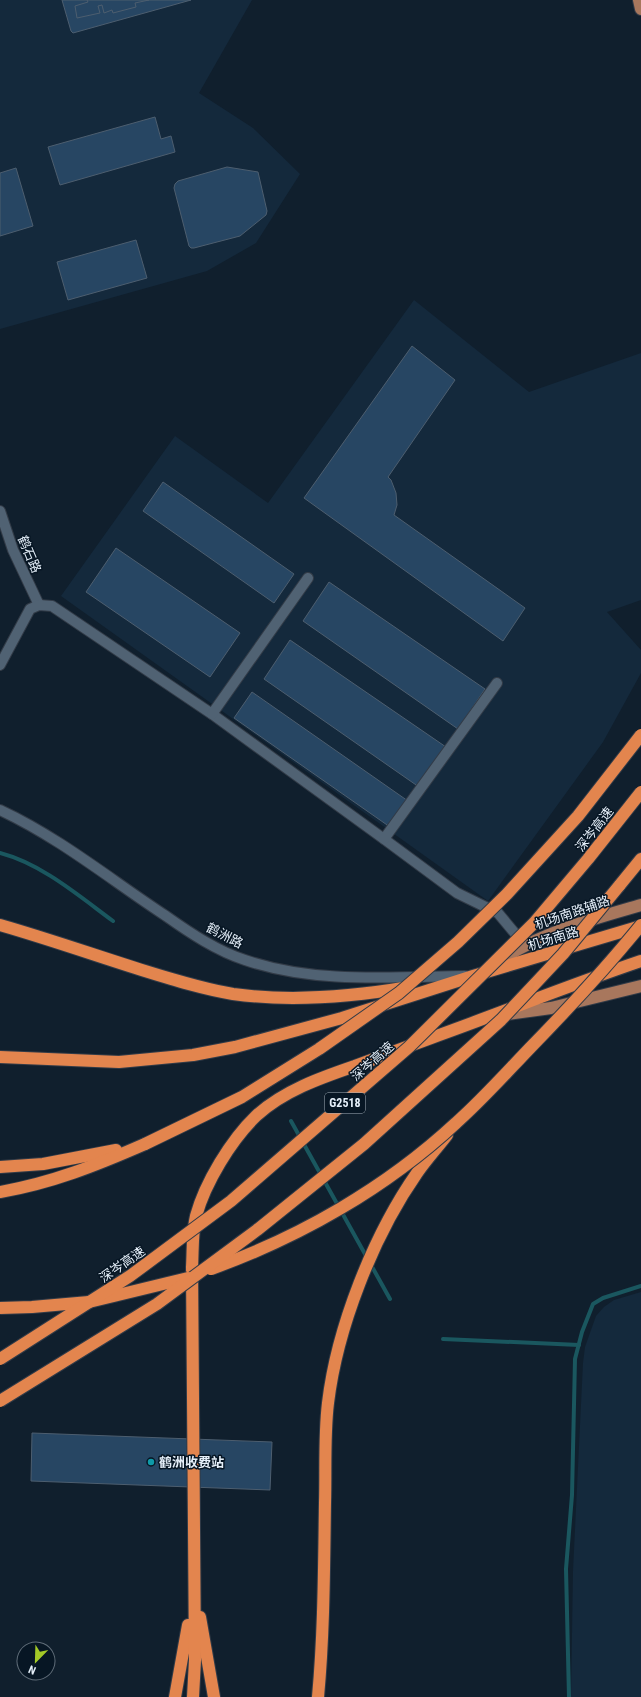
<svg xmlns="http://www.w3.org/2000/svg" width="641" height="1697" viewBox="0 0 641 1697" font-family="'Roboto Condensed','Noto Sans SC',sans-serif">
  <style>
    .built { fill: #14293c }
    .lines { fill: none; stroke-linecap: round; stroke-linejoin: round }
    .stream { stroke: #1a575f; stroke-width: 4 }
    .building { fill: #274663; stroke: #4d5e6f }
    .street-casing { stroke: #323b47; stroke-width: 12 }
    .primary-casing { stroke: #323b47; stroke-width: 14 }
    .highway-casing { stroke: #323b47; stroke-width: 14 }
    .street { stroke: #506273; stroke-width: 10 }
    .primary { stroke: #a8775d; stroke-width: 12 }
    .highway { stroke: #e3854e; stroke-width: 12 }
    .highway-bridge-casing { stroke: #323b47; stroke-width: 14; stroke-linecap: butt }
    .highway-bridge { stroke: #e3854e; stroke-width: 12 }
    .culture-dot { fill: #0f9aa8; stroke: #071624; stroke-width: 1.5 }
    .labels { text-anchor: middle; stroke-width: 3; stroke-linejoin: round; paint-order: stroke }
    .shield { fill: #071624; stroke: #a2aeb9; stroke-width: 1 }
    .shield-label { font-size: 12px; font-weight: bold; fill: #e5eff9 }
    .street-label { font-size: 13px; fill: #e5eff9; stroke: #071624 }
    .poi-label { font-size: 13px; font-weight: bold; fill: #e5eff9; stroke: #071624; text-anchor: start }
  </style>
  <rect width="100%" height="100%" fill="#101f2d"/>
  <!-- built -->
  <g class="built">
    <path d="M0 0H252L199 93 253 128 300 174 256 243 207 271 0 329Z"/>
    <path d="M414 300 529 392 641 353V600L607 612 641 650V673L603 742 488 901 61 596 175 436 268 503Z"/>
    <path d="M641 1292V1697H571L573 1571 583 1363 585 1347 596 1316 604 1307 614 1300Z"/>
  </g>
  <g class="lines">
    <!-- stream -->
    <g class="stream">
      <path d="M0 853C42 864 79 896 113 921"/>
      <path d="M291 1121 390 1299"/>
      <path d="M443 1339 579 1345"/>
      <path d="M569 1697 566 1569 572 1495 575 1359 582 1332 593 1304 603 1298 641 1286"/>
    </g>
  </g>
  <!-- building -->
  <g class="building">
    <path d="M62 0H191L73 33 71 31Z"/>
    <path d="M87 0H149L135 3 136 7 113 13 112 10 104 13 102 5 98 6 100 13 77 18 75 6 88 2Z"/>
    <path d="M155 117 161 139 171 136 175 152 60 185 48 147Z"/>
    <path d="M227 167 258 172 267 211 266 215 240 236 194 248H191L189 246 174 188 175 184 178 181Z"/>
    <path d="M16 168 33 226 0 236V173Z"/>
    <path d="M136 240 147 278 68 300 57 262Z"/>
    <path d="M412 346 455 380 388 477 391 480 396 493 397 505 394 515 525 608 503 641 304 498Z"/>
    <path d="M163 482 294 574 274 603 143 511Z"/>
    <path d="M116 548 240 633 210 677 86 592Z"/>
    <path d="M329 582 485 689 458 729 303 621Z"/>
    <path d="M290 640 446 747 419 787 264 679Z"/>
    <path d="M252 692 408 801 390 827 234 718Z"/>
    <path d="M32 1433 272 1442 270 1490 31 1481Z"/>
  </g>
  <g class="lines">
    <defs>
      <g id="street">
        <path d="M0 511 13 550 39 605"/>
        <path d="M0 665 30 609 39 605 52 606 212 714 384 839 457 893 498 913 523 943"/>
        <path d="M212 714 308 578"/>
        <path d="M0 810C60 838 111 880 166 916 190 933 217 951 245 960 315 984 392 977 465 976"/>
        <path d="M384 839 497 683"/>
      </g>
      <g id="primary">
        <path d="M639 0 641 9"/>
        <path d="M503 958C546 931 593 919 641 905"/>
        <path d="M501 1015 551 1008 641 986"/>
      </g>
      <g id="highway">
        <path d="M619 886 641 859"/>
        <path d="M0 925C49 939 97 956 145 971 174 980 203 989 233 994 291 1002 351 997 409 987"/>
        <path d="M0 1057 119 1062 193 1055 235 1047 342 1018 473 976 641 926"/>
        <path d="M0 1167 43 1164 116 1150"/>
        <path d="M0 1192C52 1183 97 1165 145 1144"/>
        <path d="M200 1617 214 1697"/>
        <path d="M175 1697 188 1625"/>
        <path d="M193 1697 195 1660 192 1267C193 1251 192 1232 196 1216 205 1183 231 1140 256 1116 283 1091 320 1078 355 1066 380 1057 406 1047 431 1038 501 1013 570 985 641 961"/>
        <path d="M318 1697C324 1632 324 1568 325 1503 326 1470 324 1436 328 1403 337 1328 373 1236 417 1173 426 1160 437 1148 447 1135"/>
      </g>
    </defs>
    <!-- street casing -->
    <use href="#street" class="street-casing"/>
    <!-- primary casing -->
    <use href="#primary" class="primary-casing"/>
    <!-- highway casing -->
    <use href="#highway" class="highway-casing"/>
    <!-- street -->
    <use href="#street" class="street"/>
    <!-- primary -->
    <use href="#primary" class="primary"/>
    <!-- highway -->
    <use href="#highway" class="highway"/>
    <defs>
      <g id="highway-bridge">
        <path d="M145 1144 242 1097 319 1049 399 993 458 942 507 894 578 816 641 735"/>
        <path d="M211 1269C300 1237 386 1188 456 1123 482 1100 506 1073 530 1048 569 1008 606 968 641 925"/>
        <path d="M0 1308 32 1307 89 1302 188 1278"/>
        <path d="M0 1359 130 1276 231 1201 409 1047 534 923 588 859 641 792"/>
        <path d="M0 1401 157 1304 257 1230 364 1144 501 1020 563 954 619 886"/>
      </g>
    </defs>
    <!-- highway-bridge casing -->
    <use href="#highway-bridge" class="highway-bridge-casing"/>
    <!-- highway-bridge -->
    <use href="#highway-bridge" class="highway-bridge"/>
  </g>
  <!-- markers -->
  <circle class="culture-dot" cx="151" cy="1462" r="4"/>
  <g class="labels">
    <!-- shield labels -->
    <rect class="shield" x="325" y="1093" width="40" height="20" rx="3"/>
    <g class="shield-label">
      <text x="345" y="1107">G2518</text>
    </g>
    <!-- street labels -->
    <g class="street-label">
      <text transform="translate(30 554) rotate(67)" y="5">鹤石路</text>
      <text transform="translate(594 829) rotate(-52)" y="5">深岑高速</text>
      <text transform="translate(572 912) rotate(-19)" y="5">机场南路辅路</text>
      <text transform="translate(225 935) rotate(27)" y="5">鹤洲路</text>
      <text transform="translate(553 938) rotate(-17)" y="5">机场南路</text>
      <text transform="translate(372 1061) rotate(-41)" y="5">深岑高速</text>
      <text transform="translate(122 1264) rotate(-35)" y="5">深岑高速</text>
    </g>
    <!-- poi labels -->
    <g class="poi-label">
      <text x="159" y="1467">鹤洲收费站</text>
    </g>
  </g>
  <!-- north arrow -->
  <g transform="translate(36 1661) rotate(203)"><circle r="19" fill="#071624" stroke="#606d79"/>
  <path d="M0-3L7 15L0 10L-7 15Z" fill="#a3c927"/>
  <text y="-6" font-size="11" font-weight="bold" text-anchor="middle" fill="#e5eff9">N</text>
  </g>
</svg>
